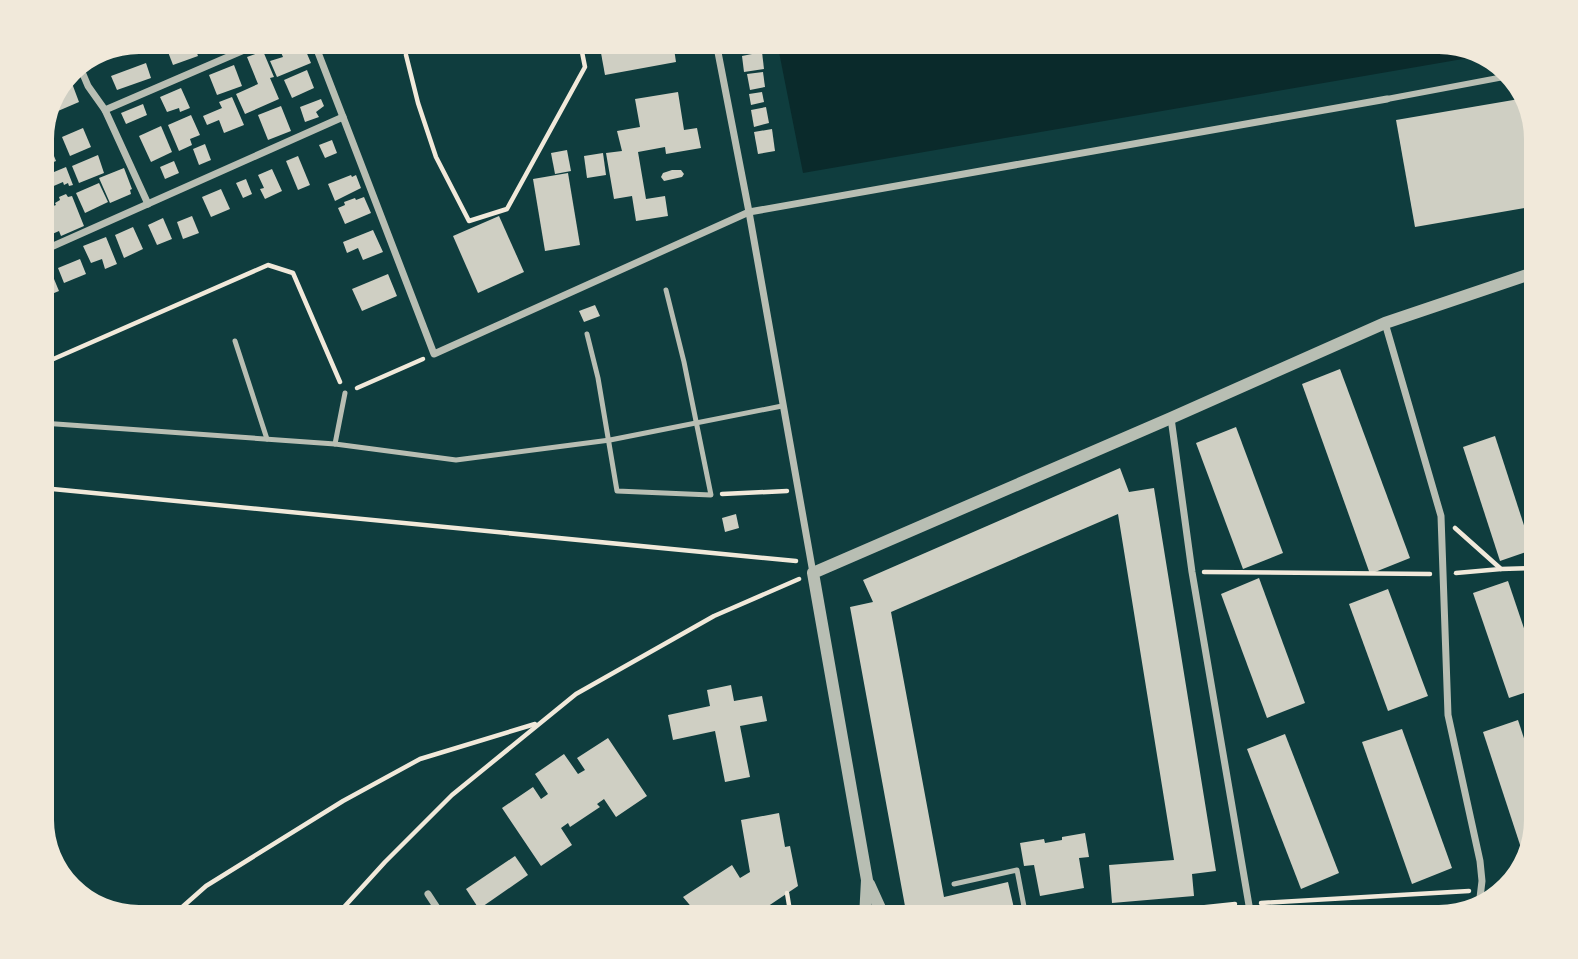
<svg xmlns="http://www.w3.org/2000/svg" width="1578" height="959" viewBox="0 0 1578 959" font-family="'Asap Condensed',sans-serif">
  <style>
    .water { fill: #0a2a2b }
    .building { fill: #cfcfc3 }
    .lines { fill: none; stroke-linecap: round; stroke-linejoin: round }
    .path { stroke: #f1e9da; stroke-width: 4.5 }
    .service { stroke: #b8beb3; stroke-width: 5 }
    .pedestrian { stroke: #b8beb3; stroke-width: 6 }
    .minor { stroke: #b8beb3; stroke-width: 7 }
    .tertiary { stroke: #b8beb3; stroke-width: 12 }
  </style>
  <rect width="100%" height="100%" fill="#0f3d3e"/>
  <!-- water -->
  <path class="water" d="M777 42H1439L1486 55 803 173Z"/>
  <!-- building -->
  <g class="building">
    <path d="M172 42H193L198 56 173 65 165 44Z"/>
    <path d="M302 42 311 63 277 77 270 61 283 57 277 43Z"/>
    <path d="M599 42H673L676 62 605 75Z"/>
    <path d="M263 51 274 77 270 78 279 99 245 114 236 94 258 84 247 57Z"/>
    <path d="M762 52 764 69 744 72 742 56Z"/>
    <path d="M146 63 151 78 117 90 111 76Z"/>
    <path d="M234 65 242 86 217 95 209 75Z"/>
    <path d="M307 70 314 88 292 98 284 80Z"/>
    <path d="M763 72 765 87 750 90 747 74Z"/>
    <path d="M70 78 79 102 58 111 55 104 67 80Z"/>
    <path d="M181 88 190 108 180 112 179 108 167 112 160 97Z"/>
    <path d="M678 92 684 130 697 128 701 148 666 154 665 147 638 152 646 199 665 196 668 216 636 221 632 196 614 199 606 153 622 151 617 131 640 127 635 99Z"/>
    <path d="M762 92 764 102 751 105 749 94Z"/>
    <path d="M232 97 244 125 224 133 219 120 207 125 203 116 222 108 219 102Z"/>
    <path d="M1525 98 1536 133V206L1415 227 1396 120Z"/>
    <path d="M321 99 324 106 316 112 319 117 305 122 300 107Z"/>
    <path d="M143 104 147 115 126 124 121 113Z"/>
    <path d="M281 106 291 131 268 140 258 115Z"/>
    <path d="M766 107 769 123 754 127 751 110Z"/>
    <path d="M191 115 200 135 190 139 192 145 179 151 168 125Z"/>
    <path d="M161 126 172 152 151 162 139 136Z"/>
    <path d="M83 128 91 147 70 156 62 137Z"/>
    <path d="M772 129 775 151 758 154 754 132Z"/>
    <path d="M332 140 337 153 325 158 319 145Z"/>
    <path d="M48 141 56 161 42 167V143Z"/>
    <path d="M205 144 211 160 199 165 193 149Z"/>
    <path d="M567 150 571 171 555 174 551 153Z"/>
    <path d="M603 153 606 175 587 178 584 156Z"/>
    <path d="M98 155 104 173 79 183 72 166Z"/>
    <path d="M298 156 310 185 298 190 286 161Z"/>
    <path d="M174 161 179 173 165 179 160 167Z"/>
    <path d="M66 167 73 185 69 186 68 183 64 185 63 182 42 191V177Z"/>
    <path d="M124 168 132 189 130 190 131 194 110 203 99 178Z"/>
    <path d="M272 169 282 191 265 199 260 189 264 188 258 175Z"/>
    <path d="M672 170H681L684 174 682 177 664 181 661 177 663 173Z"/>
    <path d="M568 173 580 245 545 251 533 179Z"/>
    <path d="M351 175 352 177 356 175 361 188 335 201 328 184Z"/>
    <path d="M246 179 252 194 243 198 236 183Z"/>
    <path d="M99 183 108 202 85 213 76 193Z"/>
    <path d="M221 189 230 209 211 217 202 197Z"/>
    <path d="M66 194 68 197 72 196 84 226 61 236 59 231 50 235 42 217V210L56 205 55 203 60 200 59 197Z"/>
    <path d="M364 197 371 213 345 224 338 208 345 205 344 202 355 198 356 200Z"/>
    <path d="M192 216 199 233 183 239 177 222Z"/>
    <path d="M499 216 524 272 478 293 453 236Z"/>
    <path d="M163 218 172 239 157 245 148 225Z"/>
    <path d="M133 227 143 249 124 258 115 235Z"/>
    <path d="M373 230 383 252 363 260 358 248 347 253 343 242Z"/>
    <path d="M106 237 117 264 105 269 102 259 91 263 83 246Z"/>
    <path d="M80 259 86 274 64 283 58 268Z"/>
    <path d="M49 267 59 291 42 298V270Z"/>
    <path d="M388 274 397 296 362 311 352 289Z"/>
    <path d="M595 305 600 316 584 322 579 311Z"/>
    <path d="M1340 369 1410 558 1370 574 1302 384Z"/>
    <path d="M1236 427 1283 553 1243 569 1196 443Z"/>
    <path d="M1495 436 1532 550 1500 561 1463 447Z"/>
    <path d="M1120 468 1129 492 1154 488 1216 871 1192 874 1194 896 1112 903 1109 865 1174 860 1118 514 891 612 944 897 1008 882 1016 917H907L850 607 873 602 863 580Z"/>
    <path d="M736 514 739 528 725 532 722 518Z"/>
    <path d="M1259 578 1305 703 1267 718 1221 594Z"/>
    <path d="M1508 581 1536 664V689L1509 698 1473 593Z"/>
    <path d="M1388 589 1428 696 1388 711 1349 604Z"/>
    <path d="M731 685 734 701 762 696 767 721 740 726 750 777 725 782 715 731 673 740 668 715 710 706 707 690Z"/>
    <path d="M1518 720 1536 775V820L1525 860 1483 732Z"/>
    <path d="M1402 729 1452 868 1412 884 1362 742Z"/>
    <path d="M1285 734 1339 873 1301 889 1247 749Z"/>
    <path d="M608 738 647 796 616 817 604 799 597 804 600 807 570 827 568 823 561 828 572 845 541 866 502 808 533 787 541 799 548 794 535 774 564 754 578 774 585 770 577 758Z"/>
    <path d="M779 813 785 847 790 846 798 886 761 911 765 917H683L694 910 683 897 732 865 740 878 750 872 741 820Z"/>
    <path d="M1085 833 1089 857 1079 858 1084 888 1040 896 1034 865 1024 866 1020 843 1044 839 1045 843 1062 840V837Z"/>
    <path d="M515 856 528 875 479 909 466 889Z"/>
  </g>
  <g class="lines">
    <!-- path -->
    <g class="path">
      <path d="M406 55 418 103 436 157 469 221 507 209 585 67 580 42"/>
      <path d="M42 364 268 265 293 273 340 382"/>
      <path d="M357 388 423 359"/>
      <path d="M42 488 796 561"/>
      <path d="M722 494 787 491"/>
      <path d="M1455 528 1501 569 1536 568"/>
      <path d="M1204 572 1430 574"/>
      <path d="M1456 573 1501 569"/>
      <path d="M787 893 791 917"/>
      <path d="M1261 903 1469 891"/>
      <path d="M171 917 206 886 343 801 420 759 535 724"/>
      <path d="M335 917 385 862 452 795 576 694 714 616 799 579"/>
      <path d="M1112 917 1235 904"/>
    </g>
    <!-- service -->
    <g class="service">
      <path d="M587 334 598 378 617 491 711 495 684 362 666 290"/>
      <path d="M235 341 267 439"/>
      <path d="M345 393 335 444 456 460 610 440 782 406"/>
      <path d="M42 423 335 444"/>
      <path d="M954 884 1017 870 1026 917"/>
    </g>
    <!-- pedestrian -->
    <path class="pedestrian" d="M1387 99 1509 76"/>
    <!-- minor -->
    <g class="minor">
      <path d="M314 42 343 117"/>
      <path d="M716 42 749 212 813 573"/>
      <path d="M80 67 88 86 105 110 148 204"/>
      <path d="M105 110 251 47 255 42"/>
      <path d="M42 251 343 117 434 354 749 212 1387 99"/>
      <path d="M1385 323 1441 516 1448 715 1480 861 1482 881 1479 906"/>
      <path d="M1171 418 1192 572 1251 917"/>
      <path d="M428 894 443 917"/>
    </g>
    <!-- tertiary -->
    <g class="tertiary">
      <path d="M869 884 884 917"/>
      <path d="M865 917 867 880 813 573 1171 418 1385 323 1536 272"/>
    </g>
  </g>
  <!-- crop -->
  <path d="M0 0H1578V959H0ZM139 54H1439A85 85 0 0 1 1524 139V820A85 85 0 0 1 1439 905H139A85 85 0 0 1 54 820V139A85 85 0 0 1 139 54Z" fill="#f1e9da" fill-rule="evenodd"/>
</svg>
